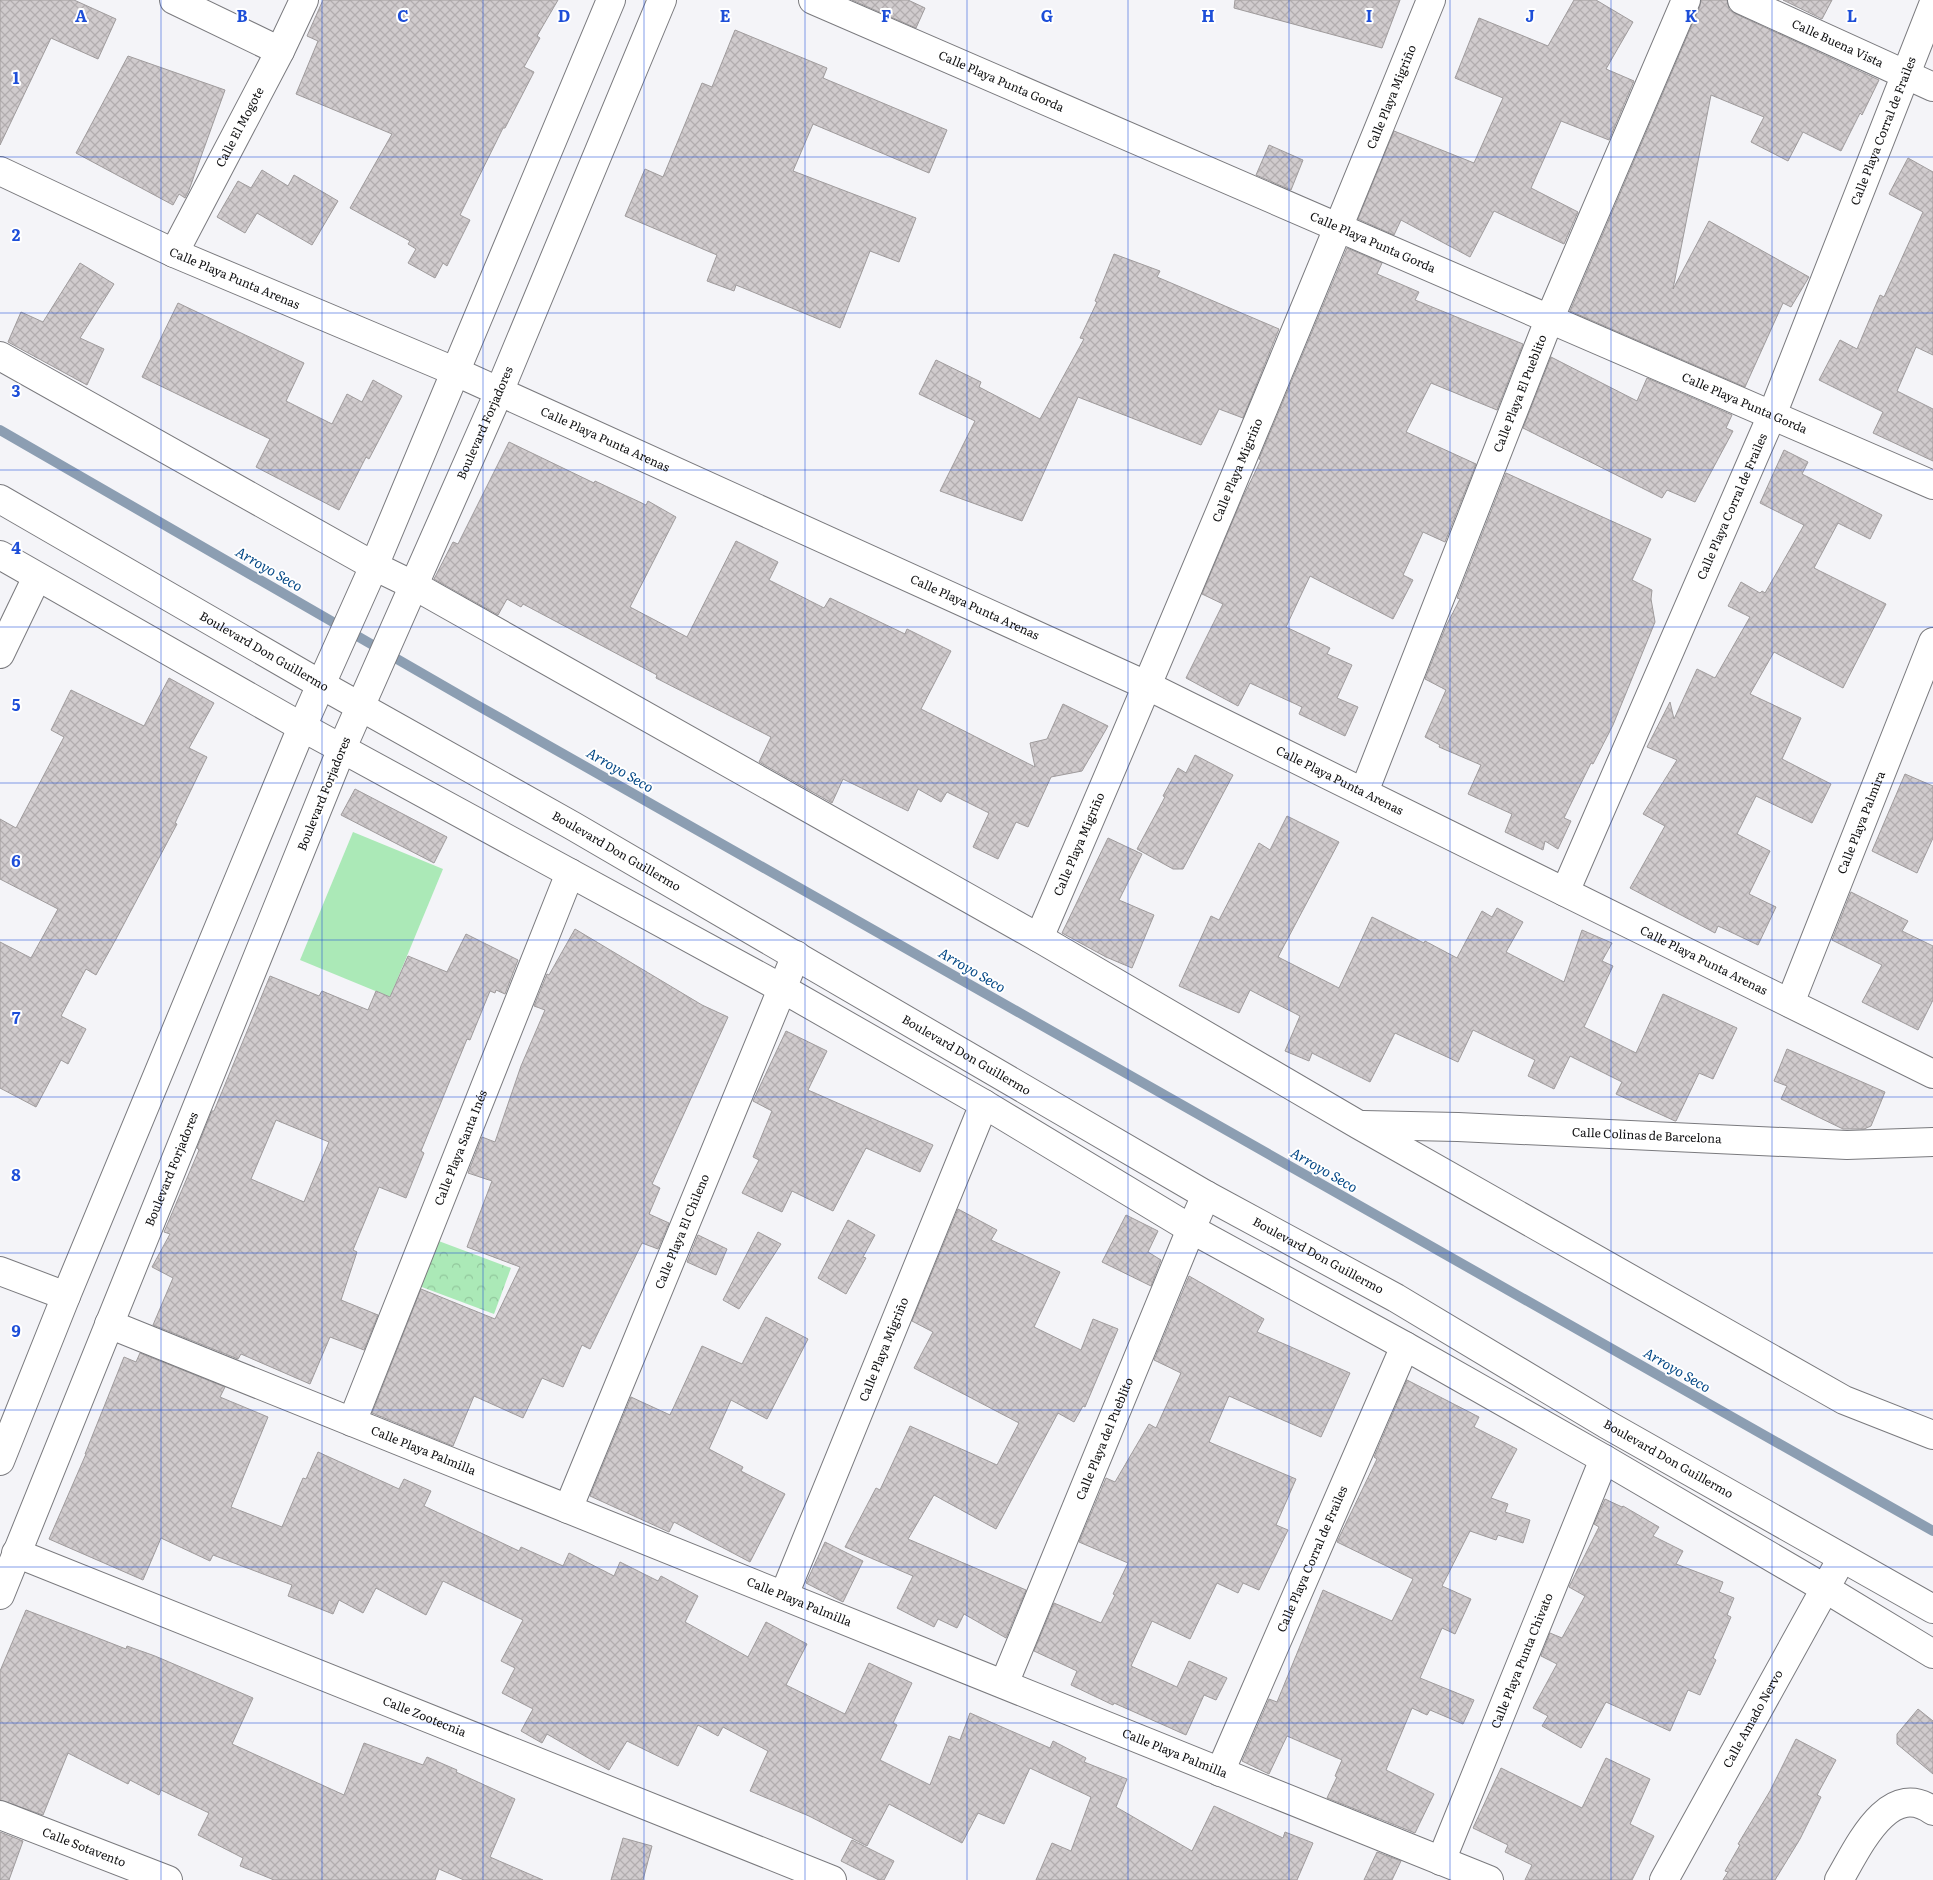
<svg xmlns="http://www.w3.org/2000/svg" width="1933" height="1880" viewBox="0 0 1933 1880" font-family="Literata,serif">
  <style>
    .green { fill: #abe9b7 }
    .park { fill: url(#park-crowns) }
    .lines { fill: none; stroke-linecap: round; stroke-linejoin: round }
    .stream { stroke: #8c9eb2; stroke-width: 10 }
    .building { fill: url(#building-cross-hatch); stroke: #9f9b9c; fill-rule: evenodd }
    .minor-casing { stroke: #7a7a7e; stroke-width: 30 }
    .tertiary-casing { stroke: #7a7a7e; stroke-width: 30 }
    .secondary-casing { stroke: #7a7a7e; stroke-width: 30 }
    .minor { stroke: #fff; stroke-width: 28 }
    .tertiary { stroke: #fff; stroke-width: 28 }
    .secondary { stroke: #fff; stroke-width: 28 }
    .grid { fill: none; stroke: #1d4ed8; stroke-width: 1; stroke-opacity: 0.55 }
    .labels { text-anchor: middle; stroke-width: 4; stroke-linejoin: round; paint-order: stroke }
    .street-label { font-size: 12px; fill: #111112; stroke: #fff }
    .water-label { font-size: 14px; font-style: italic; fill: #044886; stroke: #fff }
    .grid-label { font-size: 16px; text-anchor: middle; font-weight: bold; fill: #1d4ed8; stroke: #fff; stroke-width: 4; stroke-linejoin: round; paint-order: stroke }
  </style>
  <defs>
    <pattern id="park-crowns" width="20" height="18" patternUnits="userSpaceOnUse" patternTransform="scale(1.25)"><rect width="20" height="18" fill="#abe9b7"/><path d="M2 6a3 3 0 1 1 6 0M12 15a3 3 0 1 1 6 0" fill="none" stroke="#92c79c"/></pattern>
    <pattern id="building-cross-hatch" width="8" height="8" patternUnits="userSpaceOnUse" patternTransform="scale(1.25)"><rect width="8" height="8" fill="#d0cbcd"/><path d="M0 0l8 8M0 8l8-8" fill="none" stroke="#b2adaf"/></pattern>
  </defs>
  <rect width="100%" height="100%" fill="#f4f4f8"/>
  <!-- green -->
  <path class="green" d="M353 832 443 869 390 997 300 960Z"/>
  <!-- park -->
  <path class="park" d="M436 1240 511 1268 494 1314 419 1286Z"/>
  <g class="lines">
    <!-- stream -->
    <path class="stream" d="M0 430 475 704 1933 1531"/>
  </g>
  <!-- building -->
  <g class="building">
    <path d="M0 0H74L116 19 98 59 51 38 0 145Z"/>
    <path d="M323 0H558L537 36 540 38 524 67 534 72 505 128H503L460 215 470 220 447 266 443 263 435 278 408 263 416 249 408 244 410 241 350 208 392 134 296 94 318 41 307 36Z"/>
    <path d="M852 0H908L925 8 916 28Z"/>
    <path d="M1235 0H1400L1382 48 1234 8Z"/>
    <path d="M1574 0H1596L1633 22 1606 69 1634 81 1609 140 1561 121 1531 188 1578 212 1564 244 1494 211 1470 257 1401 220 1394 235 1358 219 1394 131 1474 163 1503 98 1455 78 1479 18 1548 46Z"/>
    <path d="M1701 0H1727L1729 9 1736 14 1879 80 1862 115 1860 113 1841 151 1803 132 1788 161 1751 142 1764 117 1711 95 1673 289 1709 221 1809 277 1791 307 1783 303 1745 387 1570 311 1700 6Z"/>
    <path d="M1783 0H1832L1822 19Z"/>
    <path d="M735 30 827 68 823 78 947 130 929 173 813 124 793 171 916 218 899 262 870 251 840 328 736 285 734 291 707 281 717 255 625 216 645 169 663 177 702 83 712 87Z"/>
    <path d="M128 56 225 90 189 190 185 198 179 194 173 205 76 153Z"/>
    <path d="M1269 145 1303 160 1291 190 1256 175Z"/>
    <path d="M1908 158 1933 172V355L1916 347 1897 391 1933 409V461L1873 433 1883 412 1819 380 1840 340 1857 349 1880 295 1884 297 1923 212 1889 194Z"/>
    <path d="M262 170 288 186 294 175 338 201 312 245 257 213 245 233 217 217 238 181 251 188Z"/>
    <path d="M1347 248 1382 263 1377 274 1419 292 1415 300 1523 344 1497 410 1431 383 1406 432 1476 464 1445 542 1423 532 1403 575 1413 580 1393 619 1310 576 1286 627 1330 648 1327 654 1352 665 1337 698 1358 707 1345 736 1299 714 1302 707 1250 683 1238 706 1186 678 1223 604 1202 594 1242 499 1261 460 1259 459Z"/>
    <path d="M1114 254 1160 271 1157 277 1279 329 1243 418 1219 409 1201 445 1078 397 1022 521 940 491 975 421 919 394 936 360 981 382 979 387 1040 419 1084 339 1080 338 1097 302 1095 301Z"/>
    <path d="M80 263 114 284 80 338 104 349 87 385 8 342 21 312 43 322Z"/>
    <path d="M178 303 304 363 286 401 332 424 347 394 362 402 373 380 402 396 369 459 366 457 339 510 256 467 270 439 142 377Z"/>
    <path d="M1551 357 1637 401 1647 378 1732 415 1726 428 1733 431 1695 502 1667 490 1662 498 1523 428Z"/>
    <path d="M509 442 594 483 595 481 646 505 648 501 676 517 630 607 687 637 736 541 778 562 769 580 824 608 830 598 905 634 907 629 951 651 921 709 1035 767 1030 743 1047 739 1063 704 1108 726 1082 771 1051 777 1028 827 1016 822 998 859 973 847 989 813 947 792 941 802 918 789 908 811 843 779 832 803 759 762 771 737 656 678 657 675 523 604 521 607 507 599 498 615 434 579 453 542 458 544Z"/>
    <path d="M1784 450 1808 462 1802 474 1882 515 1870 539 1838 523 1814 568 1886 604 1843 688 1774 652 1750 694 1801 718 1782 759 1831 784 1812 823 1756 796 1737 834 1770 851 1749 894 1776 907 1758 945 1718 926 1715 933 1630 888 1665 826 1643 814 1677 760 1647 747 1670 702 1674 719 1697 669 1715 678 1750 617 1728 606 1741 582 1760 593 1762 591 1765 593 1804 525 1760 503Z"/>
    <path d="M1506 473 1651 539 1632 580 1652 590 1651 599 1655 622 1613 725 1593 764 1591 763 1564 818 1571 821 1558 849 1545 841 1543 850 1505 832 1512 814 1468 794 1481 765 1439 747 1440 745 1425 737 1446 690 1425 679 1446 626 1460 599 1457 598Z"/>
    <path d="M169 678 214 703 189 748 207 757 175 823 177 824 116 939 96 975 86 969 61 1016 86 1029 68 1064 61 1060 36 1107 0 1088V942L31 958 58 909 0 879V819L16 828 64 737 51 730 71 690 144 726Z"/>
    <path d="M1195 755 1233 775 1183 869H1173L1137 849 1165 797 1163 796 1178 768 1186 773Z"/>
    <path d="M1905 774 1933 786V838L1917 873 1872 851Z"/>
    <path d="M355 789 447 837 434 863 341 815Z"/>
    <path d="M1287 816 1339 842 1278 957 1339 988 1372 917 1424 943 1425 941 1457 958 1482 911 1492 917 1497 908 1523 922 1506 952 1564 982 1582 930 1612 943 1602 961 1613 966 1584 1027 1636 1053 1663 994 1737 1028 1713 1079 1699 1073 1676 1121H1675L1616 1094 1622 1082 1570 1056 1554 1089 1528 1076 1535 1060 1473 1030 1458 1062 1395 1033 1370 1082 1312 1053 1309 1061 1285 1051 1300 1016 1250 990 1239 1013 1179 986 1211 916 1219 920 1259 843 1270 850Z"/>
    <path d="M1108 838 1142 854 1119 900 1154 915 1132 968 1106 957 1062 933Z"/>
    <path d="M1851 892 1908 921 1902 931 1933 946V1000L1918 1030 1862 1002 1882 965 1832 940Z"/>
    <path d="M575 929 702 1005 728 1017 652 1184 660 1188 649 1214 669 1223 658 1249 642 1243 590 1349 582 1345 563 1387 542 1378 523 1418 474 1396 453 1446 372 1413 421 1289 495 1319 520 1267 467 1247 492 1181 468 1173 482 1137 495 1142 521 1066 545 1010 534 1006 547 974 549 975Z"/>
    <path d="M466 934 518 960 505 994 496 990 495 993 490 991 470 1040 467 1039 421 1151 424 1153 406 1198 379 1187 353 1250 357 1252 341 1300 378 1315 364 1350 330 1337 310 1384 241 1354 238 1359 153 1325 173 1278 152 1267 170 1234 164 1232 199 1150 197 1148 212 1111H214L270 976 319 996 322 991 368 1010 376 991 390 997 408 956 447 972ZM276 1120 329 1142 304 1202 251 1179Z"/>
    <path d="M786 1031 827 1051 808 1090 933 1145 920 1172 866 1148 833 1211 792 1191 782 1212 742 1193 759 1160 753 1157 772 1111 753 1101Z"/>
    <path d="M1787 1049 1885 1092 1871 1126 1864 1129H1843L1781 1099 1787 1086 1774 1081Z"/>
    <path d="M958 1209 997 1230 991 1240 1060 1272 1034 1327 1081 1350 1093 1319 1118 1329 1085 1407 1083 1406 1074 1422 1058 1413 996 1529 934 1495 908 1539 1026 1590 1006 1638 964 1614 957 1628 938 1619 934 1627 897 1608 913 1576 845 1547 876 1488 880 1490 910 1426 997 1465 1019 1423 914 1368 933 1332 912 1321Z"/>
    <path d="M1126 1215 1158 1231 1148 1252 1161 1260 1151 1286 1102 1262Z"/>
    <path d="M848 1220 875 1235 863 1257 866 1258 846 1294 818 1278Z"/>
    <path d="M758 1232 781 1244 739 1309 723 1300Z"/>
    <path d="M698 1235 727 1249 716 1275 687 1262Z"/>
    <path d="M1189 1276 1264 1319 1257 1332 1350 1373 1321 1437 1229 1396 1209 1442 1296 1479 1276 1525 1288 1530 1259 1590 1243 1583 1238 1593 1217 1583 1190 1639 1152 1621 1131 1666 1177 1687 1189 1661 1227 1678 1216 1700 1204 1695 1186 1735 1114 1703 1113 1705 1071 1685 1077 1671 1034 1651 1054 1603 1101 1623 1115 1595 1113 1594 1128 1563 1079 1542 1106 1478 1115 1482 1149 1424 1156 1428 1181 1373 1154 1360Z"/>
    <path d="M766 1317 808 1339 767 1419 731 1400 709 1449 743 1467 741 1471 785 1494 750 1562 674 1522 669 1532 590 1496 631 1397 670 1415 702 1346 742 1364Z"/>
    <path d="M140 1353 225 1387 220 1397 268 1417 231 1507 282 1527 303 1478 306 1479 318 1452 399 1489 404 1479 431 1491 424 1506 519 1551 521 1547 563 1566 569 1553 614 1576 620 1562 658 1581 661 1576 698 1596 685 1622 748 1657 766 1622 807 1644 786 1685 845 1714 869 1663 912 1683 893 1723 897 1725 880 1760 930 1785 949 1736 960 1740 970 1713 1050 1748 1053 1741 1086 1758 1084 1762 1127 1779 1116 1807 1192 1851 1214 1806 1283 1838 1285 1832 1313 1843 1297 1880H1036L1052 1843 1071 1851 1091 1797 1030 1768 1004 1824 978 1813 962 1843 889 1804 867 1846 809 1816 750 1791 768 1751 723 1727 718 1736 698 1725 678 1766 627 1741 609 1770 547 1734 542 1743 521 1731 533 1709 502 1693 515 1668 501 1661 523 1620 443 1581 426 1615 376 1588 363 1613 339 1600 333 1614 288 1596 292 1585 213 1555 210 1561 161 1538 143 1580 49 1539 86 1454H85L124 1357 136 1362Z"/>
    <path d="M1407 1380 1479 1417 1474 1427 1517 1449 1491 1498 1508 1504 1505 1512 1530 1520 1523 1543 1498 1535 1496 1540 1470 1531 1442 1586 1471 1599 1455 1634 1442 1628 1420 1678 1474 1700 1463 1724 1430 1710 1427 1715 1412 1708 1386 1770 1434 1794 1415 1833 1327 1798 1337 1777 1335 1776 1342 1760 1287 1736 1269 1774 1242 1761 1269 1699 1277 1702 1323 1590 1392 1621 1413 1579 1337 1542 1377 1459 1374 1457Z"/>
    <path d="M1605 1499 1622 1507 1623 1506 1659 1527 1653 1536 1683 1551 1676 1564 1723 1582 1719 1592 1734 1598 1727 1615 1731 1617 1713 1658 1716 1660 1700 1695 1688 1690 1670 1731 1606 1702 1581 1748 1542 1726 1548 1716 1533 1708 1557 1664 1541 1656 1550 1633 1562 1638 1585 1596 1569 1587 1599 1527 1594 1524Z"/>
    <path d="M825 1542 863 1561 843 1602 806 1583Z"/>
    <path d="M26 1610 126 1649 127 1646 155 1656 253 1698 232 1744 344 1795 364 1743 423 1765 427 1757 457 1770 456 1772 515 1799 490 1857 543 1880H464L439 1869 435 1880H274L240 1866 243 1858 198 1835 209 1813 161 1790 159 1795 130 1780 128 1784 68 1753 43 1815 0 1800V1671Z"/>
    <path d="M1918 1709 1933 1721V1774L1897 1744V1734Z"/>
    <path d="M1796 1739 1836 1760 1817 1795 1821 1797 1800 1839 1775 1880H1723L1728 1872 1725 1871 1740 1845 1738 1844 1770 1791Z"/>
    <path d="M1606 1758 1650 1779 1630 1824 1654 1836 1632 1880H1525L1532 1865 1505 1852 1508 1845 1473 1828 1501 1768 1582 1808Z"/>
    <path d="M0 1832 23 1841 9 1880H0Z"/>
    <path d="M623 1838 652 1846 643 1880H611Z"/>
    <path d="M852 1840 894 1861 884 1880H879L841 1861Z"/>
    <path d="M1377 1852 1401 1861 1392 1880H1364Z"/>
  </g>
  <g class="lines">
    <defs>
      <g id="minor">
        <path d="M174 0 280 51"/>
        <path id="s1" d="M813 0 1933 485"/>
        <path id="s2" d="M1742 0 1933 87"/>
        <path id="s3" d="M0 171 174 253 454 371 1148 686 1933 1074"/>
        <path id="s4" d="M174 253 280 51 304 0"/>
        <path d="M0 356 374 566 415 586 1039 938 1359 1125 1844 1400 1933 1435"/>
        <path d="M0 654 37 577"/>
        <path id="s5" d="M1364 792 1549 320 1686 0"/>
        <path id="s6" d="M1565 892 1772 415 1933 5"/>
        <path id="s7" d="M1039 938C1173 627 1304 314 1431 0"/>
        <path id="s8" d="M1790 1003 1933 642"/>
        <path id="s9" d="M1363 1125 1458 1127 1847 1145 1933 1142"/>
        <path d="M0 1271 66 1296"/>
        <path id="s10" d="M109 1324 1489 1880"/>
        <path id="s11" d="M352 1422 570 873"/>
        <path id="s12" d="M568 1509 796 955"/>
        <path id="s13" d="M16 1553 832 1880"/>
        <path id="s14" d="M784 1595 984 1104"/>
        <path id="s15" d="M1004 1684 1191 1229 1206 1195"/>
        <path id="s16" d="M1220 1772 1405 1346"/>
        <path id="s17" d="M0 1815 168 1880"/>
        <path id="s18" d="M1441 1861 1604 1459"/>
        <path id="s19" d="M1664 1880 1842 1558"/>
        <path d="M1839 1880C1857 1850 1888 1778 1933 1811"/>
      </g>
      <g id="tertiary">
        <path d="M0 1461 66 1296 302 727"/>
        <path id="s20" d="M0 1595 342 748"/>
      </g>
      <g id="secondary">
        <path id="s21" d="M0 499 320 684 573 826 1206 1195 1396 1298 1606 1424 1933 1609"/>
        <path d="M0 555 302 727 783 989 984 1104 1191 1229 1405 1346 1604 1459 1826 1589 1933 1654"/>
        <path d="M302 727 374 566 611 0"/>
        <path id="s22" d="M342 748 499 392 662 0"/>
      </g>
    </defs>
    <!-- minor casing -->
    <use href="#minor" class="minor-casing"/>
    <!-- tertiary casing -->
    <use href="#tertiary" class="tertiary-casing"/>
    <!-- secondary casing -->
    <use href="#secondary" class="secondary-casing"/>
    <!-- minor -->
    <use href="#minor" class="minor"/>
    <!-- tertiary -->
    <use href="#tertiary" class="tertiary"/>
    <!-- secondary -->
    <use href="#secondary" class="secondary"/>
  </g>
  <!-- grid -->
  <path class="grid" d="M161 0V1880M322 0V1880M483 0V1880M644 0V1880M805 0V1880M967 0V1880M1128 0V1880M1289 0V1880M1450 0V1880M1611 0V1880M1772 0V1880M0 157H1933M0 313H1933M0 470H1933M0 627H1933M0 783H1933M0 940H1933M0 1097H1933M0 1253H1933M0 1410H1933M0 1567H1933M0 1723H1933"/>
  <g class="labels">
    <!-- street labels -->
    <g class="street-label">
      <text dy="4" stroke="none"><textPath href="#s2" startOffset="105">Calle Buena Vista</textPath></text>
      <text dy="4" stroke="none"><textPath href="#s1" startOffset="205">Calle Playa Punta Gorda</textPath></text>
      <text dy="4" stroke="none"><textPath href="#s7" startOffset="912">Calle Playa Migriño</textPath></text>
      <text dy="4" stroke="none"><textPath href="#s4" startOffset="142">Calle El Mogote</textPath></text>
      <text dy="4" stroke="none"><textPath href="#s6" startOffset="825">Calle Playa Corral de Frailes</textPath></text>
      <text dy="4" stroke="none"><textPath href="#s1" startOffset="610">Calle Playa Punta Gorda</textPath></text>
      <text dy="4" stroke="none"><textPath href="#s3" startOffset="258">Calle Playa Punta Arenas</textPath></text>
      <text dy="4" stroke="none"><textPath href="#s5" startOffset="428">Calle Playa El Pueblito</textPath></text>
      <text dy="4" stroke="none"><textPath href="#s1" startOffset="1015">Calle Playa Punta Gorda</textPath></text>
      <text dy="4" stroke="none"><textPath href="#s22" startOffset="355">Boulevard Forjadores</textPath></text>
      <text dy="4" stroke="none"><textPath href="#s3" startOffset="662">Calle Playa Punta Arenas</textPath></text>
      <text dy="4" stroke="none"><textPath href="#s7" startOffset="508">Calle Playa Migriño</textPath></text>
      <text dy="4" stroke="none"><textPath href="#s6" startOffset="420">Calle Playa Corral de Frailes</textPath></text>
      <text dy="4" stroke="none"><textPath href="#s3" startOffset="1068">Calle Playa Punta Arenas</textPath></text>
      <text dy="4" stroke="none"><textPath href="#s21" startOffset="305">Boulevard Don Guillermo</textPath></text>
      <text dy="4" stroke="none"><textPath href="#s3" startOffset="1472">Calle Playa Punta Arenas</textPath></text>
      <text transform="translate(324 794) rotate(-68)" y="4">Boulevard Forjadores</text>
      <text dy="4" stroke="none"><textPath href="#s8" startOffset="194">Calle Playa Palmira</textPath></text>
      <text dy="4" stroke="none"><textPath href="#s7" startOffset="102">Calle Playa Migriño</textPath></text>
      <text dy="4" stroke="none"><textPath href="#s21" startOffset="710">Boulevard Don Guillermo</textPath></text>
      <text dy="4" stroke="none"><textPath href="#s3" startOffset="1878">Calle Playa Punta Arenas</textPath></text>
      <text dy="4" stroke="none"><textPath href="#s21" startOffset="1115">Boulevard Don Guillermo</textPath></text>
      <text dy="4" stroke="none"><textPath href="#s9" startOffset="284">Calle Colinas de Barcelona</textPath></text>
      <text dy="4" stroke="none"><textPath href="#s11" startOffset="295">Calle Playa Santa Inés</textPath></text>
      <text dy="4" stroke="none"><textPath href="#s20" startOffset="459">Boulevard Forjadores</textPath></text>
      <text dy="4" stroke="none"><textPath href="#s12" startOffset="300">Calle Playa El Chileno</textPath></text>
      <text dy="4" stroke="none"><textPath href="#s21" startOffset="1520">Boulevard Don Guillermo</textPath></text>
      <text dy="4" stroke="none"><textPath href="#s14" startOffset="265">Calle Playa Migriño</textPath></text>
      <text dy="4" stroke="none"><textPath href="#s15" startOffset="265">Calle Playa del Pueblito</textPath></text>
      <text dy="4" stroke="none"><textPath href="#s10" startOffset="339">Calle Playa Palmilla</textPath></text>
      <text dy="4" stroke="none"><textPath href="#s21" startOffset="1925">Boulevard Don Guillermo</textPath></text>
      <text dy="4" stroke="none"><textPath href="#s16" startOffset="232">Calle Playa Corral de Frailes</textPath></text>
      <text dy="4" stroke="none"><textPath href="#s10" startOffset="744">Calle Playa Palmilla</textPath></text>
      <text dy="4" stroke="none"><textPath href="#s18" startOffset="216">Calle Playa Punta Chivato</textPath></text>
      <text dy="4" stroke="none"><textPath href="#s13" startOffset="440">Calle Zootecnia</textPath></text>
      <text dy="4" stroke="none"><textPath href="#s19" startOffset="184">Calle Amado Nervo</textPath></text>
      <text dy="4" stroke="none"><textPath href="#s10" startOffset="1149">Calle Playa Palmilla</textPath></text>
      <text dy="4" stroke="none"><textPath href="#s17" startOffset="90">Calle Sotavento</textPath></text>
    </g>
    <!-- water labels -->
    <g class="water-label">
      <text transform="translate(269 569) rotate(30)" y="5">Arroyo Seco</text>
      <text transform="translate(620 770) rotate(30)" y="5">Arroyo Seco</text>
      <text transform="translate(972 970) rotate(30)" y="5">Arroyo Seco</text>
      <text transform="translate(1324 1170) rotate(30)" y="5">Arroyo Seco</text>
      <text transform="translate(1677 1370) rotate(30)" y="5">Arroyo Seco</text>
    </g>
  </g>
  <g class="grid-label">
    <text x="81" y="22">A</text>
    <text x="242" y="22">B</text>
    <text x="403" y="22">C</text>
    <text x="564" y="22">D</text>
    <text x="725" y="22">E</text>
    <text x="886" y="22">F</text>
    <text x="1047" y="22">G</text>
    <text x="1208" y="22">H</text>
    <text x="1369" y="22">I</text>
    <text x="1530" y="22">J</text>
    <text x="1691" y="22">K</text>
    <text x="1852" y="22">L</text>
    <text x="16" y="84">1</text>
    <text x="16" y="241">2</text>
    <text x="16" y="397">3</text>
    <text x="16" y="554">4</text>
    <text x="16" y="711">5</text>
    <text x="16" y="867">6</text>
    <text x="16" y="1024">7</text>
    <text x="16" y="1181">8</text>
    <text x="16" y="1337">9</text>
  </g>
</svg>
